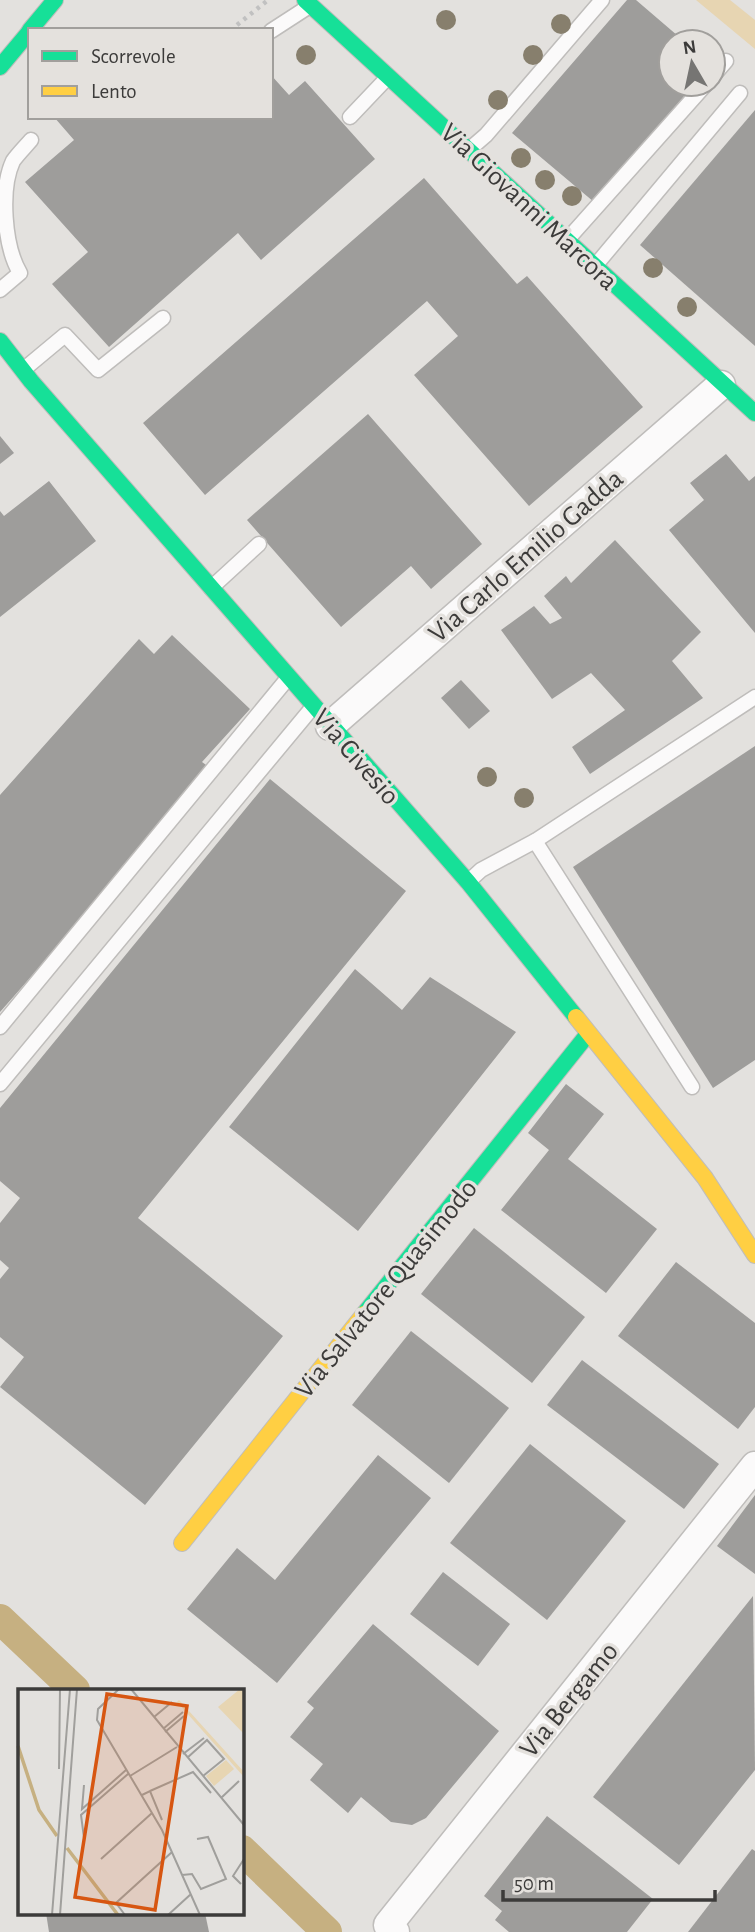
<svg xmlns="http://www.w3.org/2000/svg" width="755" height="1932" viewBox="0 0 755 1932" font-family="'Alegreya Sans',sans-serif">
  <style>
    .green { fill: #e7d5b2 }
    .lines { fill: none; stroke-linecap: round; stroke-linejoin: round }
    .canal { stroke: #c6b081; stroke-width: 30 }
    .building { fill: #9e9d9b }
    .lane-casing { stroke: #bfbdbb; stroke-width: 17 }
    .street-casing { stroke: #bfbdbb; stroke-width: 31 }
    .fast-casing { stroke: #bfbdbb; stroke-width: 18 }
    .slow-casing { stroke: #bfbdbb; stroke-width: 18 }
    .path { stroke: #c1c1c1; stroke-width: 4.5; stroke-dasharray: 3.5 5; stroke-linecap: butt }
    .lane { stroke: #fbfafa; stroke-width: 14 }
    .street { stroke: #fbfafa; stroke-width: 28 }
    .fast { stroke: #16e098; stroke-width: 16 }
    .slow { stroke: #ffcf43; stroke-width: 16 }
    .tree { fill: #877f6d }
    .labels { text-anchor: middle; stroke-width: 7; stroke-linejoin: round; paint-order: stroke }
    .street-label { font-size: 28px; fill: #3c3b3a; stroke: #e4e1dd }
    .inset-river { fill: none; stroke: #c6b081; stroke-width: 3.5 }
    .inset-road { fill: none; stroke: #a09f9c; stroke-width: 2 }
    .view { fill: #d75611; fill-opacity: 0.15; stroke: #d75611; stroke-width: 3.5 }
    .inset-edge { fill: none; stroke: #3c3b3a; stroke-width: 3.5 }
  </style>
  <rect width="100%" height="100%" fill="#e3e1de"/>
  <!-- green -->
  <path class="green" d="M696 0H730L755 20V49Z"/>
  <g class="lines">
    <!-- canal -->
    <g class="canal">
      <path d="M0 1619 75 1690"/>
      <path d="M242 1850 327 1932"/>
    </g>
  </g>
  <!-- building -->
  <g class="building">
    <path d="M627 0H636L685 42H671V84H699L594 202 512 133Z"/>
    <path d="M271 75 289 95 305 81 375 159 261 260 238 233 109 347 52 284 88 252 25 182 74 140 54 117H271Z"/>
    <path d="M755 110V346L640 245Z"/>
    <path d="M424 178 517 284 527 276 643 407 529 506 414 375 458 336 427 301 205 495 143 423Z"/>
    <path d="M368 414 482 544 431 589 411 566 341 627 247 520Z"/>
    <path d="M0 436 14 453 0 464Z"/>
    <path d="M726 454 749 481 755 476V633L669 530 704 500 690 483Z"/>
    <path d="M49 481 96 541 0 617V511L4 516Z"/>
    <path d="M615 540 701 632 672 661 703 698 590 774 572 747 625 710 591 673 552 699 501 630 534 606 550 624 562 618 544 596 566 576 571 583Z"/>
    <path d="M172 635 250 709 202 762 213 770 0 1012V795L139 639 154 654Z"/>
    <path d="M461 680 490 711 469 729 441 698Z"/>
    <path d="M755 746V1060L713 1088 573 867Z"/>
    <path d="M270 779 406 891 138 1218 283 1336 145 1505 0 1387 24 1357 0 1337V1279L9 1268 0 1260V1223L20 1198 0 1181V1108Z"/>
    <path d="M355 969 402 1010 430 977 516 1032 358 1231 229 1127Z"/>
    <path d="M566 1084 604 1114 568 1159 657 1229 606 1293 501 1210 549 1150 528 1133Z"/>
    <path d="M474 1228 585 1317 532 1383 421 1294Z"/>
    <path d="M676 1262 755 1323V1407L738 1429 618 1336Z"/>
    <path d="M411 1331 509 1408 449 1483 352 1405Z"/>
    <path d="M582 1360 719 1464 684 1509 547 1405Z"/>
    <path d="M530 1444 626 1521 547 1620 450 1543Z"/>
    <path d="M378 1455 431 1498 277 1683 187 1609 237 1548 275 1580Z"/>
    <path d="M755 1495V1574L717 1546Z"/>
    <path d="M443 1572 510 1624 478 1666 410 1614Z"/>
    <path d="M753 1596 755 1770 679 1865 593 1797Z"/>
    <path d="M373 1624 499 1731 426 1818 412 1825 391 1822 361 1797 348 1813 310 1780 323 1764 290 1737 314 1708 307 1702Z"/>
    <path d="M547 1816 653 1899 627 1932H509L495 1920 502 1911 484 1896Z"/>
    <path d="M752 1849 755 1851V1932H688Z"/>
    <path d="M46 1913H205L209 1932H49Z"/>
  </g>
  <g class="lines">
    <defs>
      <g id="lane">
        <path d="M271 31 308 7"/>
        <path d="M713 76 726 61"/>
        <path d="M350 117 388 77"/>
        <path d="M471 148 486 135 602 0"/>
        <path d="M567 240 706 84"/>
        <path d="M595 266 740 93"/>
        <path d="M0 290 20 273C4 246 0 189 13 161 18 154 25 147 31 140"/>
        <path d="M23 370 65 335 98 370 163 318"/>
        <path d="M211 588 259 544"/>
        <path d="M535 841 755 697"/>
        <path d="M469 881 481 870 535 841 692 1087"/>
        <path d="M0 1027 288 678"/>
        <path d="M0 1084 312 708"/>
      </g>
      <g id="street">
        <path d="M330 726 721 385"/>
        <path d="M395 1932 388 1925 755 1466"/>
      </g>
      <g id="fast">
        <path d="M305 0 755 413"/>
        <path d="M30 30 55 0"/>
        <path d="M0 67 30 31"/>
        <path d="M0 341 31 381 468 882 576 1017"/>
        <path d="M364 1314 588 1034"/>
      </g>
      <g id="slow">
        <path d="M576 1017 705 1178 755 1255"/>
        <path d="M182 1543 364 1314"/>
      </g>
    </defs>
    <!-- lane casing -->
    <use href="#lane" class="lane-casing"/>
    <!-- street casing -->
    <use href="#street" class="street-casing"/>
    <!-- fast casing -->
    <use href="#fast" class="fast-casing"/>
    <!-- slow casing -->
    <use href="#slow" class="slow-casing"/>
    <!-- path -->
    <path class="path" d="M237 25 268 0"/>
    <!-- lane -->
    <use href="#lane" class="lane"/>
    <!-- street -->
    <use href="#street" class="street"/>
    <!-- fast -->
    <use href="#fast" class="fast"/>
    <!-- slow -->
    <use href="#slow" class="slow"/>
  </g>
  <!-- trees -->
  <g class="tree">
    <circle cx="446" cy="20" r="10"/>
    <circle cx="561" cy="24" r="10"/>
    <circle cx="306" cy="55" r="10"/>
    <circle cx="533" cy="55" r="10"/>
    <circle cx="498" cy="100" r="10"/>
    <circle cx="521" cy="158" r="10"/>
    <circle cx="545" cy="180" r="10"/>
    <circle cx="572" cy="196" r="10"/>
    <circle cx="653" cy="268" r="10"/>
    <circle cx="687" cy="307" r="10"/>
    <circle cx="487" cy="777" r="10"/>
    <circle cx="524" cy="798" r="10"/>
  </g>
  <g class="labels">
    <!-- street labels -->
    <g class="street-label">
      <text transform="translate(530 206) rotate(43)" y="10">Via Giovanni Marcora</text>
      <text transform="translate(525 555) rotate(-41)" y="10">Via Carlo Emilio Gadda</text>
      <text transform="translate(357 756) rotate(49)" y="10">Via Civesio</text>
      <text transform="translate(385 1288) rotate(-51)" y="10">Via Salvatore Quasimodo</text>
      <text transform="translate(568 1699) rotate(-51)" y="10">Via Bergamo</text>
    </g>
  </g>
  <!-- overview -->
  <g transform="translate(18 1689)">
    <rect width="226" height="226" fill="#e3e1de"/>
    <path d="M222 0H226V45L200 18ZM161 11 226 83V88L159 13ZM208 71 216 80 196 97 188 87Z" fill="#e7d5b2"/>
    <path class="inset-river" d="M0 57 21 121 39 147M49 159 100 226"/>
    <path class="inset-road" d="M101 0 80 20 79 31 144 141 182 226M113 0 226 136M136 28 154 13M145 40 165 23M147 43 166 27M165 65 186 49M169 69 189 51 206 70 185 87M41 80 42 0M112 87 159 58M66 96 64 120 108 81M132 102 175 83 193 104M124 106 132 102 144 131M203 109 221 92M66 149 63 126 110 85M83 170 134 124M164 186 174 185 183 200 208 190 190 148 179 150M223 195 215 187 226 170M34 226 52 0M42 226 59 0M107 226 98 214 154 163M150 226 173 205"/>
    <path class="view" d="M89 5 169 17 137 221 57 208Z"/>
    <rect width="226" height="226" class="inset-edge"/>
  </g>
  <!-- legend -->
  <rect x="28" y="28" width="245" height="91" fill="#e4e1dd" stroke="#a19f9c" stroke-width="2"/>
  <rect x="42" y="51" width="35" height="10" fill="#16e098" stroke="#a19f9c" stroke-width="2"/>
  <text x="91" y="63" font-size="21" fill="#3c3b3a">Scorrevole</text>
  <rect x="42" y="86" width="35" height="10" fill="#ffcf43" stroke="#a19f9c" stroke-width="2"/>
  <text x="91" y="98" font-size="21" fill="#3c3b3a">Lento</text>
  <!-- north arrow -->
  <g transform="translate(692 63) rotate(351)"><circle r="33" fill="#e4e1dd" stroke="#a19f9c" stroke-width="2"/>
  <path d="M0-5L12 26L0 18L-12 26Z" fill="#767573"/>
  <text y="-10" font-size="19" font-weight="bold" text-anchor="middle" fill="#3c3b3a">N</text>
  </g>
  <!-- scale -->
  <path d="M503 1890v10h212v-10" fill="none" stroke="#3c3b3a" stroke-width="3.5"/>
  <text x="514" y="1890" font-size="21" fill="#3c3b3a" stroke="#e4e1dd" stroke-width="5" paint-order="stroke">50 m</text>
</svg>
